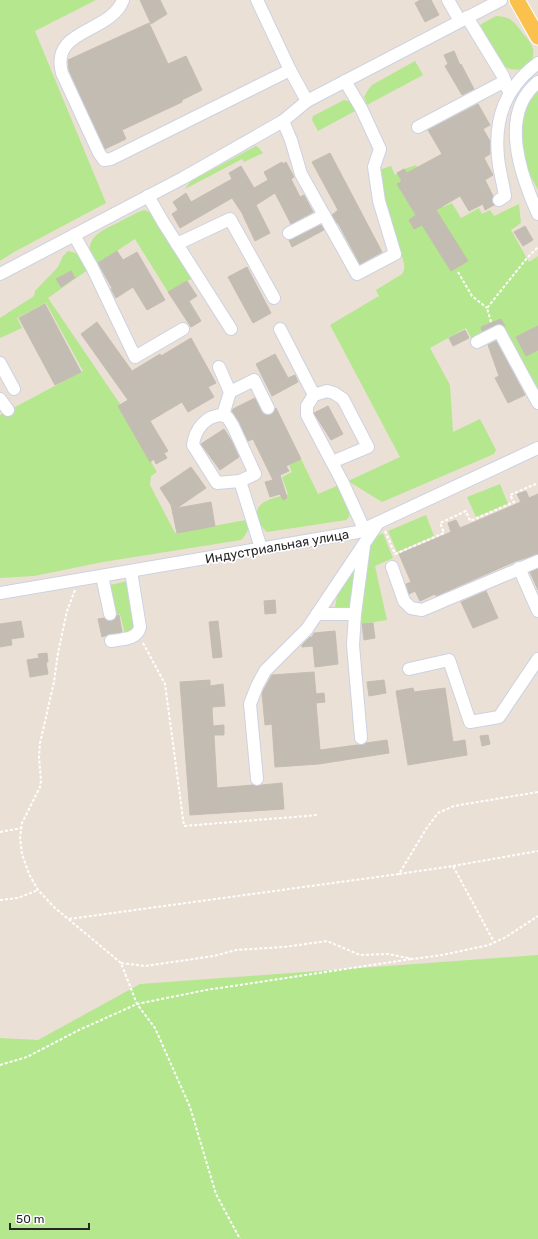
<svg xmlns="http://www.w3.org/2000/svg" width="538" height="1239" viewBox="0 0 538 1239" font-family="Rubik,sans-serif">
  <style>
    .green { fill: #b4e78e; fill-rule: evenodd }
    .building { fill: #c2bcb3; stroke: #c6bcb0 }
    .lines { fill: none; stroke-linecap: round; stroke-linejoin: round }
    .minor-casing { stroke: #ccd2e2; stroke-width: 14 }
    .major-casing { stroke: #fff; stroke-width: 17 }
    .path { stroke: #fff; stroke-width: 2; stroke-dasharray: 3 2; stroke-linecap: butt }
    .minor { stroke: #fff; stroke-width: 12 }
    .major { stroke: #fac24c; stroke-width: 15 }
    .labels { text-anchor: middle; stroke-width: 3.5; stroke-linejoin: round; paint-order: stroke }
    .street-label { font-size: 13px; fill: #272727; stroke: #fff }
  </style>
  <rect width="100%" height="100%" fill="#ebe0d6"/>
  <!-- green -->
  <g class="green">
    <path d="M0 0H96L35 31 106 203 14 252 0 261Z"/>
    <path d="M496 16C510 17 513 20 521 31 525 36 531 42 533 49 537 69 512 76 500 63 493 55 484 36 478 26Z"/>
    <path d="M415 61 423 75 367 105 364 97 368 90 372 85Z"/>
    <path d="M538 87V190L524 163 518 128 528 98Z"/>
    <path d="M344 100 350 101 357 110 318 131 312 120 313 116Z"/>
    <path d="M256 146 259 148 263 153 244 162 242 159 185 189 189 183 193 180Z"/>
    <path d="M416 165 443 207 452 203 461 218 479 208 482 214 490 210 494 216 519 204 521 223 511 230 529 262 538 256V393L500 327 473 341 466 328 430 348 450 385 453 432 480 419 496 450 494 454 382 502 348 481 400 457 330 325 379 296 376 290 402 274C406 268 404 263 402 256L380 196V166L382 169 391 166 395 175 404 169Z"/>
    <path d="M144 210C159 212 183 264 191 279L168 292 135 239 95 265C81 240 98 232 119 222 127 218 135 213 144 210Z"/>
    <path d="M68 251 76 253 89 269 48 298 120 404 118 406 157 472 151 476 150 485 175 533 246 520 249 528 244 537 241 540 103 562 34 576 0 578V415L83 371 46 303 17 318 22 328 0 338V318L34 296 35 291 58 267 63 256ZM71 271 75 279 61 287 56 279Z"/>
    <path d="M301 459 318 494 339 485 350 510 349 517 346 520 267 532C262 527 258 523 257 516 255 500 276 498 288 494L282 477 292 472 289 465Z"/>
    <path d="M500 484 508 504 476 517 467 497Z"/>
    <path d="M426 515 434 536 397 552 388 531Z"/>
    <path d="M383 533 393 558 375 566 387 620 356 625 367 552 373 538Z"/>
    <path d="M355 566C354 577 356 604 347 610L335 608 337 595Z"/>
    <path d="M128 581 136 627 125 635 120 614H116L110 585Z"/>
    <path d="M538 955V1239H0V1038L38 1040 140 984Z"/>
  </g>
  <!-- building -->
  <g class="building">
    <path d="M140 0H160L167 14 151 24Z"/>
    <path d="M420 0H431L439 15 425 22 415 3Z"/>
    <path d="M149 23 168 64 186 56 202 90 182 100V102L122 130 126 139 105 149 69 71 68 60Z"/>
    <path d="M454 51 460 65 461 64 474 89 462 95 445 66 448 64 444 55Z"/>
    <path d="M478 104 490 125 483 129 490 141V154L484 158 493 175 485 180 493 196 492 201 494 205 485 210 483 204 469 211 460 196 436 210 468 261 451 271 422 225 414 229 409 220 416 215 397 184 402 181 397 173 404 169 407 173 442 154 428 130Z"/>
    <path d="M330 153 382 252 360 264 338 223H337L332 215 338 210 312 162Z"/>
    <path d="M282 162 283 164 286 162 294 177 291 179 300 197 304 195 313 212 291 224 275 193 256 205 270 233 255 241 242 213 232 198 180 228 172 214 178 210 173 202 186 193 191 202 232 179 229 173 241 166 254 188 268 180 264 172Z"/>
    <path d="M321 225 324 230 292 247 289 240Z"/>
    <path d="M525 226 533 240 523 246 514 232Z"/>
    <path d="M117 251 123 260 137 252 165 300 147 310 133 287 116 298 111 289 112 288 98 263Z"/>
    <path d="M247 267 271 313 253 323 228 277Z"/>
    <path d="M71 271 75 278 61 287 56 279Z"/>
    <path d="M187 281 197 296 189 301 201 321 191 327 168 292Z"/>
    <path d="M45 304 81 372 55 385 19 318Z"/>
    <path d="M501 319 505 326 499 324 482 331 481 327Z"/>
    <path d="M97 322 132 371 160 354 161 356 191 338 216 383 208 387 214 397 188 412 182 402 150 421 168 451 164 453 167 458 156 464 154 459 150 462 118 406 128 400 81 334Z"/>
    <path d="M538 326V350L526 356 516 337Z"/>
    <path d="M465 330 469 338 453 346 449 338Z"/>
    <path d="M496 341 525 395 508 403 495 378 499 376 488 345Z"/>
    <path d="M275 354 288 378 295 375 298 382 272 396 256 364Z"/>
    <path d="M255 398 263 414 271 415 274 412 276 408 301 459 286 466 289 471 280 475 287 498 283 500 280 494 270 497 265 482 273 480 253 439 248 441 239 422 232 411 233 409Z"/>
    <path d="M328 406 343 434 331 440 314 413Z"/>
    <path d="M224 429 231 440 239 457 220 470 201 444Z"/>
    <path d="M191 467 206 488 177 508 211 502 215 526 177 533 171 505 160 488Z"/>
    <path d="M526 491 529 498 538 494V554L516 561 436 596 435 594 420 601 415 591 409 594 406 584 411 582 399 554 451 532 448 523 456 520 460 528 521 502 517 494Z"/>
    <path d="M538 569V590L530 572Z"/>
    <path d="M486 591 498 618 473 628 461 602Z"/>
    <path d="M275 600 276 613 265 614 264 601Z"/>
    <path d="M117 615H119L122 632 110 634 102 637 98 619 104 618 107 621H111L115 619Z"/>
    <path d="M21 621 24 637 11 639 12 645 0 647V624Z"/>
    <path d="M218 621 222 657 213 658 209 622Z"/>
    <path d="M373 623 375 638 364 640 362 624Z"/>
    <path d="M335 631 338 664 315 667 313 646 302 647V645L310 637H312L314 633Z"/>
    <path d="M47 653 48 662H46L48 674 30 677 27 660 39 658 38 654Z"/>
    <path d="M314 672 316 694 324 693 325 702 316 703 320 750 357 745H362L366 743 387 740 389 753 319 764 275 767 272 724 265 725 262 693 264 689 272 675Z"/>
    <path d="M210 680V686L223 684 225 706 212 707 213 726 224 725V735H214L217 788 253 785 257 786 262 785 282 783 284 809 190 815 180 682Z"/>
    <path d="M384 680 386 693 369 696 367 682Z"/>
    <path d="M413 688 414 692 445 688 453 742 465 740 467 755 408 765 396 691Z"/>
    <path d="M488 735 490 744 482 746 480 736Z"/>
  </g>
  <g class="lines">
    <defs>
      <g id="minor">
        <path d="M123 0C110 34 50 28 62 73L99 153 104 160 111 159 290 70"/>
        <path d="M257 0 290 70 307 101"/>
        <path d="M448 0 460 21"/>
        <path d="M467 17 503 76 507 88"/>
        <path d="M538 82C498 114 521 176 538 214"/>
        <path d="M283 121 291 140 301 174 357 274 395 254 379 201 374 167 380 149 361 108 345 81"/>
        <path d="M418 127 505 81"/>
        <path d="M148 196 163 222 231 329"/>
        <path d="M499 200 505 196C503 183 499 170 498 157 494 117 506 87 538 63"/>
        <path d="M289 233 324 215"/>
        <path d="M74 235 92 267 135 357 183 329"/>
        <path d="M177 244 230 219 274 298"/>
        <path d="M0 274 183 178 283 121 307 101 501 0"/>
        <path d="M280 329 314 395"/>
        <path d="M477 342 499 331 538 403"/>
        <path d="M0 363 14 389"/>
        <path d="M219 367 230 392 223 415 228 418 233 426 255 474 240 481 217 483 193 445C195 429 206 415 223 415"/>
        <path d="M230 392 254 380 268 408"/>
        <path d="M0 399 8 410"/>
        <path d="M332 462 368 447 343 399 334 393 327 391 314 395 307 406V415L343 483 364 529"/>
        <path d="M240 481 261 548"/>
        <path d="M392 567 404 601 411 608 422 610 538 561"/>
        <path d="M519 568 538 611"/>
        <path d="M102 576 110 614"/>
        <path d="M0 593 358 532 538 448"/>
        <path d="M317 614H355"/>
        <path d="M111 641C122 639 137 640 140 627L131 571"/>
        <path d="M409 669 449 660 470 722 499 717 538 659"/>
        <path d="M361 738 353 645 355 614 364 546"/>
        <path d="M257 779 250 704 257 686 265 671 307 629 378 523"/>
      </g>
      <path id="major" d="M517 0 538 37"/>
    </defs>
    <!-- minor casing -->
    <use href="#minor" class="minor-casing"/>
    <!-- major casing -->
    <use href="#major" class="major-casing"/>
    <!-- path -->
    <g class="path">
      <path d="M458 272 472 296 487 308"/>
      <path d="M491 322 487 308 527 258 538 247"/>
      <path d="M385 531 395 554 444 533 440 523 466 511 470 521 514 502 510 495 538 483"/>
      <path d="M75 590 67 611 58 653 54 682 40 743 39 757 41 780 40 787 22 823 20 838 22 854 29 874 38 890 55 908 121 963 137 1004 155 1028 190 1107 216 1194 240 1239"/>
      <path d="M143 643 165 684 184 826 318 815"/>
      <path d="M0 832 22 828"/>
      <path d="M453 866 538 851"/>
      <path d="M399 874 453 866 494 942"/>
      <path d="M0 900 18 898 38 890"/>
      <path d="M69 919 399 874 426 829 438 813 454 806 538 792"/>
      <path d="M121 963 145 966 214 956 236 950 284 947 327 941 360 955 388 954 413 959 442 955 489 945 506 937 538 916"/>
      <path d="M0 1065 27 1057 79 1030 137 1004 206 990 412 959"/>
    </g>
    <!-- minor -->
    <use href="#minor" class="minor"/>
    <!-- major -->
    <use href="#major" class="major"/>
  </g>
  <g class="labels">
    <!-- street labels -->
    <g class="street-label">
      <text transform="translate(277 546) rotate(-10)" y="5">Индустриальная улица</text>
    </g>
  </g>
  <!-- scale -->
  <path d="M10 1223v6h79v-6" fill="none" stroke="#272727" stroke-width="2"/>
  <text x="16" y="1223" font-size="12" fill="#272727" stroke="#ffffff" stroke-width="3" paint-order="stroke">50 m</text>
</svg>
